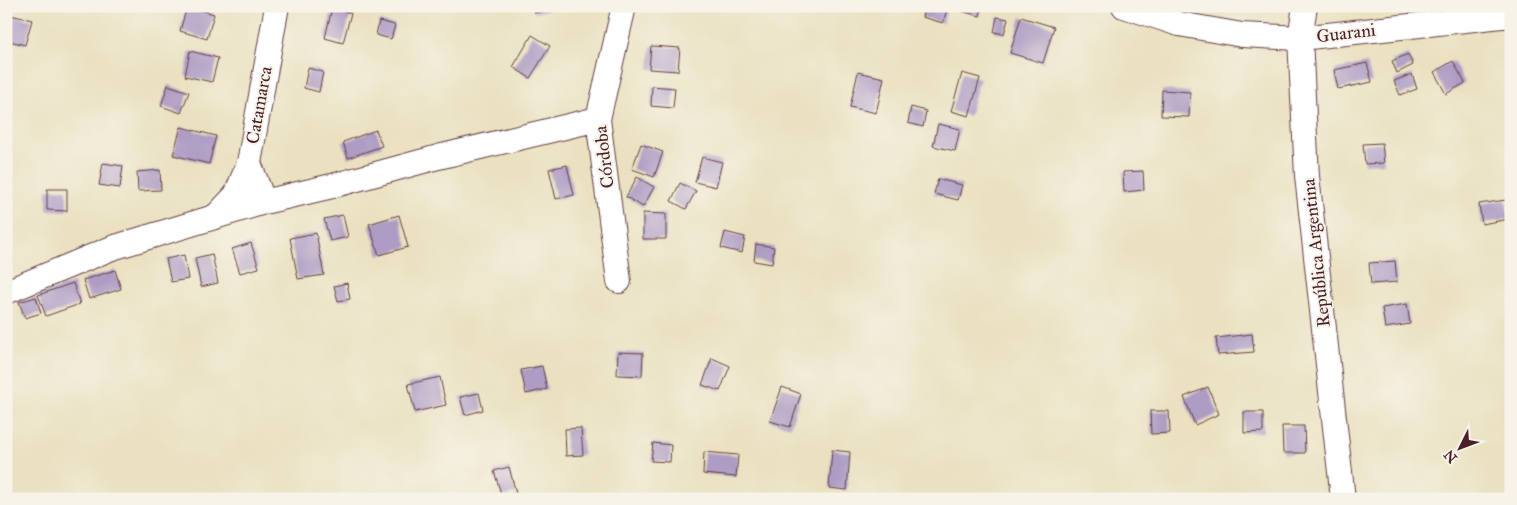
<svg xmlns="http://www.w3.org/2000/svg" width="1517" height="505" viewBox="0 0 1517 505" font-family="'IM FELL Great Primer',serif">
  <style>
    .building { fill: #ae9cc4 }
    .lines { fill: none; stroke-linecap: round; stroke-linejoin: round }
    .minor-casing { stroke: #623c41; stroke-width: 26 }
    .minor { stroke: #fff; stroke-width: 24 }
    .labels { text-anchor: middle; stroke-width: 4; stroke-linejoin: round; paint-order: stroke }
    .street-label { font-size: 18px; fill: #4a1f2b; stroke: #f7f3e8 }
  </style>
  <rect width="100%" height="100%" fill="#f7f3e8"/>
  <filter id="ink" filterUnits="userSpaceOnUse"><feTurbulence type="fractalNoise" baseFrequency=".02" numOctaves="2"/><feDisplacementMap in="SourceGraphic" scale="10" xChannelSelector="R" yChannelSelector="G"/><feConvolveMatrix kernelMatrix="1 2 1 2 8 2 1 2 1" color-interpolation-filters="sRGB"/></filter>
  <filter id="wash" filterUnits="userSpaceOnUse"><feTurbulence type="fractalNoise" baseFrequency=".0096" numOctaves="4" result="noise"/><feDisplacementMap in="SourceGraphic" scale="20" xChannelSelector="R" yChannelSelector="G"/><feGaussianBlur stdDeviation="1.12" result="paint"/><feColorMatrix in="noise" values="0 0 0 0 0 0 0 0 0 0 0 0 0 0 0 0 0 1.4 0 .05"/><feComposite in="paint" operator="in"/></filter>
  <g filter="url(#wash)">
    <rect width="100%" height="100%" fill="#eae1c0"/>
    <g id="blocks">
      <!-- building -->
      <g class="building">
        <path d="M187 6 214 14 207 39 180 31Z"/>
        <path d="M533 6H557V7L535 13Z"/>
        <path d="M925 6H948L943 23 922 17Z"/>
        <path d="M963 6H982L980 16 961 11Z"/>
        <path d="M332 8 351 13 343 43 325 38Z"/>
        <path d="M6 14 32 20 25 45 6 40Z"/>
        <path d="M997 17 1008 19 1004 34 994 32Z"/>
        <path d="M1021 17 1054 27 1043 63 1010 53Z"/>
        <path d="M379 21 395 25 391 39 376 35Z"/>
        <path d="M532 35 550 46 530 78 513 67Z"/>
        <path d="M651 46 680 48 678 71 649 69Z"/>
        <path d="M190 51 218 58 212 82 185 76Z"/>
        <path d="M1408 54 1413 65 1397 73 1392 61Z"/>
        <path d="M1453 61 1465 83 1446 94 1434 72Z"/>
        <path d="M1367 63 1372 82 1338 89 1334 70Z"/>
        <path d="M308 68 323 72 319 92 304 88Z"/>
        <path d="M858 72 884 78 876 113 850 107Z"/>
        <path d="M962 73 980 78 969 116 951 111Z"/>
        <path d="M1412 74 1417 89 1400 95 1394 81Z"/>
        <path d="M168 85 189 92 181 113 161 106Z"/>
        <path d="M652 86 675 88 673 108 651 106Z"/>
        <path d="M1162 90 1190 92 1189 117 1161 116Z"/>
        <path d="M911 107 926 111 923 127 908 123Z"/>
        <path d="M938 124 960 129 955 151 933 146Z"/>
        <path d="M181 127 216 136 209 164 173 155Z"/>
        <path d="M376 130 382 146 348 158 343 142Z"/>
        <path d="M1382 143 1384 163 1365 164 1363 144Z"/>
        <path d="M641 144 663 152 654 177 632 169Z"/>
        <path d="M702 157 722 162 716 187 695 182Z"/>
        <path d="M103 163 123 166 120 188 99 185Z"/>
        <path d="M567 165 574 195 556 199 549 169Z"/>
        <path d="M160 170 161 190 138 191 137 172Z"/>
        <path d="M1143 171 1144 190 1124 192 1123 172Z"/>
        <path d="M637 177 654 187 643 207 626 197Z"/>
        <path d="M938 179 962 185 958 200 934 194Z"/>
        <path d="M680 183 696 191 686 209 671 201Z"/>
        <path d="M47 189H67V211L47 210Z"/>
        <path d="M1506 200 1509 219 1482 224 1479 204Z"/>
        <path d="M643 213 666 214V239H643Z"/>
        <path d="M343 215 348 237 330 241 324 219Z"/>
        <path d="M399 215 408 247 379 255 369 224Z"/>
        <path d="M725 232 745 237 742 253 721 248Z"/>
        <path d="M316 233 324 275 298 279 290 238Z"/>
        <path d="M251 243 259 268 240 273 232 249Z"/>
        <path d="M756 244 774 247 772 264 754 261Z"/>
        <path d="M212 254 218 283 201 287 195 258Z"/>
        <path d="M184 255 188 279 171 282 166 259Z"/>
        <path d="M1395 261 1397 282 1371 284 1369 263Z"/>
        <path d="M115 270 121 289 89 299 83 280Z"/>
        <path d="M73 283 80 304 46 316 38 295Z"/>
        <path d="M347 283 350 299 338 301 334 286Z"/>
        <path d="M36 297 41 313 25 318 19 302Z"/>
        <path d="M1407 304 1410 324 1385 328 1382 308Z"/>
        <path d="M1252 334 1254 352 1218 355 1216 338Z"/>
        <path d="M618 352 643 353 642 376 617 375Z"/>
        <path d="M712 358 730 366 720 391 702 385Z"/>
        <path d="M542 366 547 389 526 394 521 370Z"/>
        <path d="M440 377 446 405 415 412 408 384Z"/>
        <path d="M782 387 801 394 790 427 770 421Z"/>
        <path d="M1208 387 1219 414 1195 425 1184 397Z"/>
        <path d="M479 393 483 410 465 415 460 397Z"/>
        <path d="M1150 411H1169L1170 433 1151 434Z"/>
        <path d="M1244 412H1263V432L1244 433Z"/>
        <path d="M1282 426H1304L1305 453H1283Z"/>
        <path d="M581 428 583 455 566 456 565 429Z"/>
        <path d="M653 443 671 445 670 462 651 461Z"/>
        <path d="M832 450 850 452 847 490 829 488Z"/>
        <path d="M704 452 738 455 736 477 703 474Z"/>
        <path d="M509 467 516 493 502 497 494 471Z"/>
      </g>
    </g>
  </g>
  <g filter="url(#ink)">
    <use href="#blocks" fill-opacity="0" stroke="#623c41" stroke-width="1"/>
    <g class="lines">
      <defs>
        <g id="minor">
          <path d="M1124 6 1179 24 1242 35 1300 38 1511 15"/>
          <path d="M1305 6 1300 38 1307 176 1343 499"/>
          <path d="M264 202 249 163 277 6"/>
          <path d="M216 216 236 195 249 163"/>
          <path d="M619 281 598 119 624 6"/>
          <path d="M6 292 112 248 264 202 332 186 438 157 598 119"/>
        </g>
      </defs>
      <!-- minor casing -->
      <use href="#minor" class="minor-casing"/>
      <!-- minor -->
      <use href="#minor" class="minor"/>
    </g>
  </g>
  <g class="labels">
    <!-- street labels -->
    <g class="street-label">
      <text transform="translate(1346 33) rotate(-7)" y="6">Guarani</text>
      <text transform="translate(259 105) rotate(-80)" y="6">Catamarca</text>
      <text transform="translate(604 157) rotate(-97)" y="6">Córdoba</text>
      <text transform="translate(1316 253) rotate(-96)" y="6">República Argentina</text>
    </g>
  </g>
  <!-- margin -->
  <rect width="1517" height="505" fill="none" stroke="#f7f3e8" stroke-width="25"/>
  <!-- north arrow -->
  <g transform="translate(1460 448) rotate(228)" stroke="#f7f3e8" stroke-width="4" paint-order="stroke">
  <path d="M0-4L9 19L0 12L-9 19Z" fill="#4a1f2b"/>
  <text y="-8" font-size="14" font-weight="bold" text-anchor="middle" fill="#4a1f2b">N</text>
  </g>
</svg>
